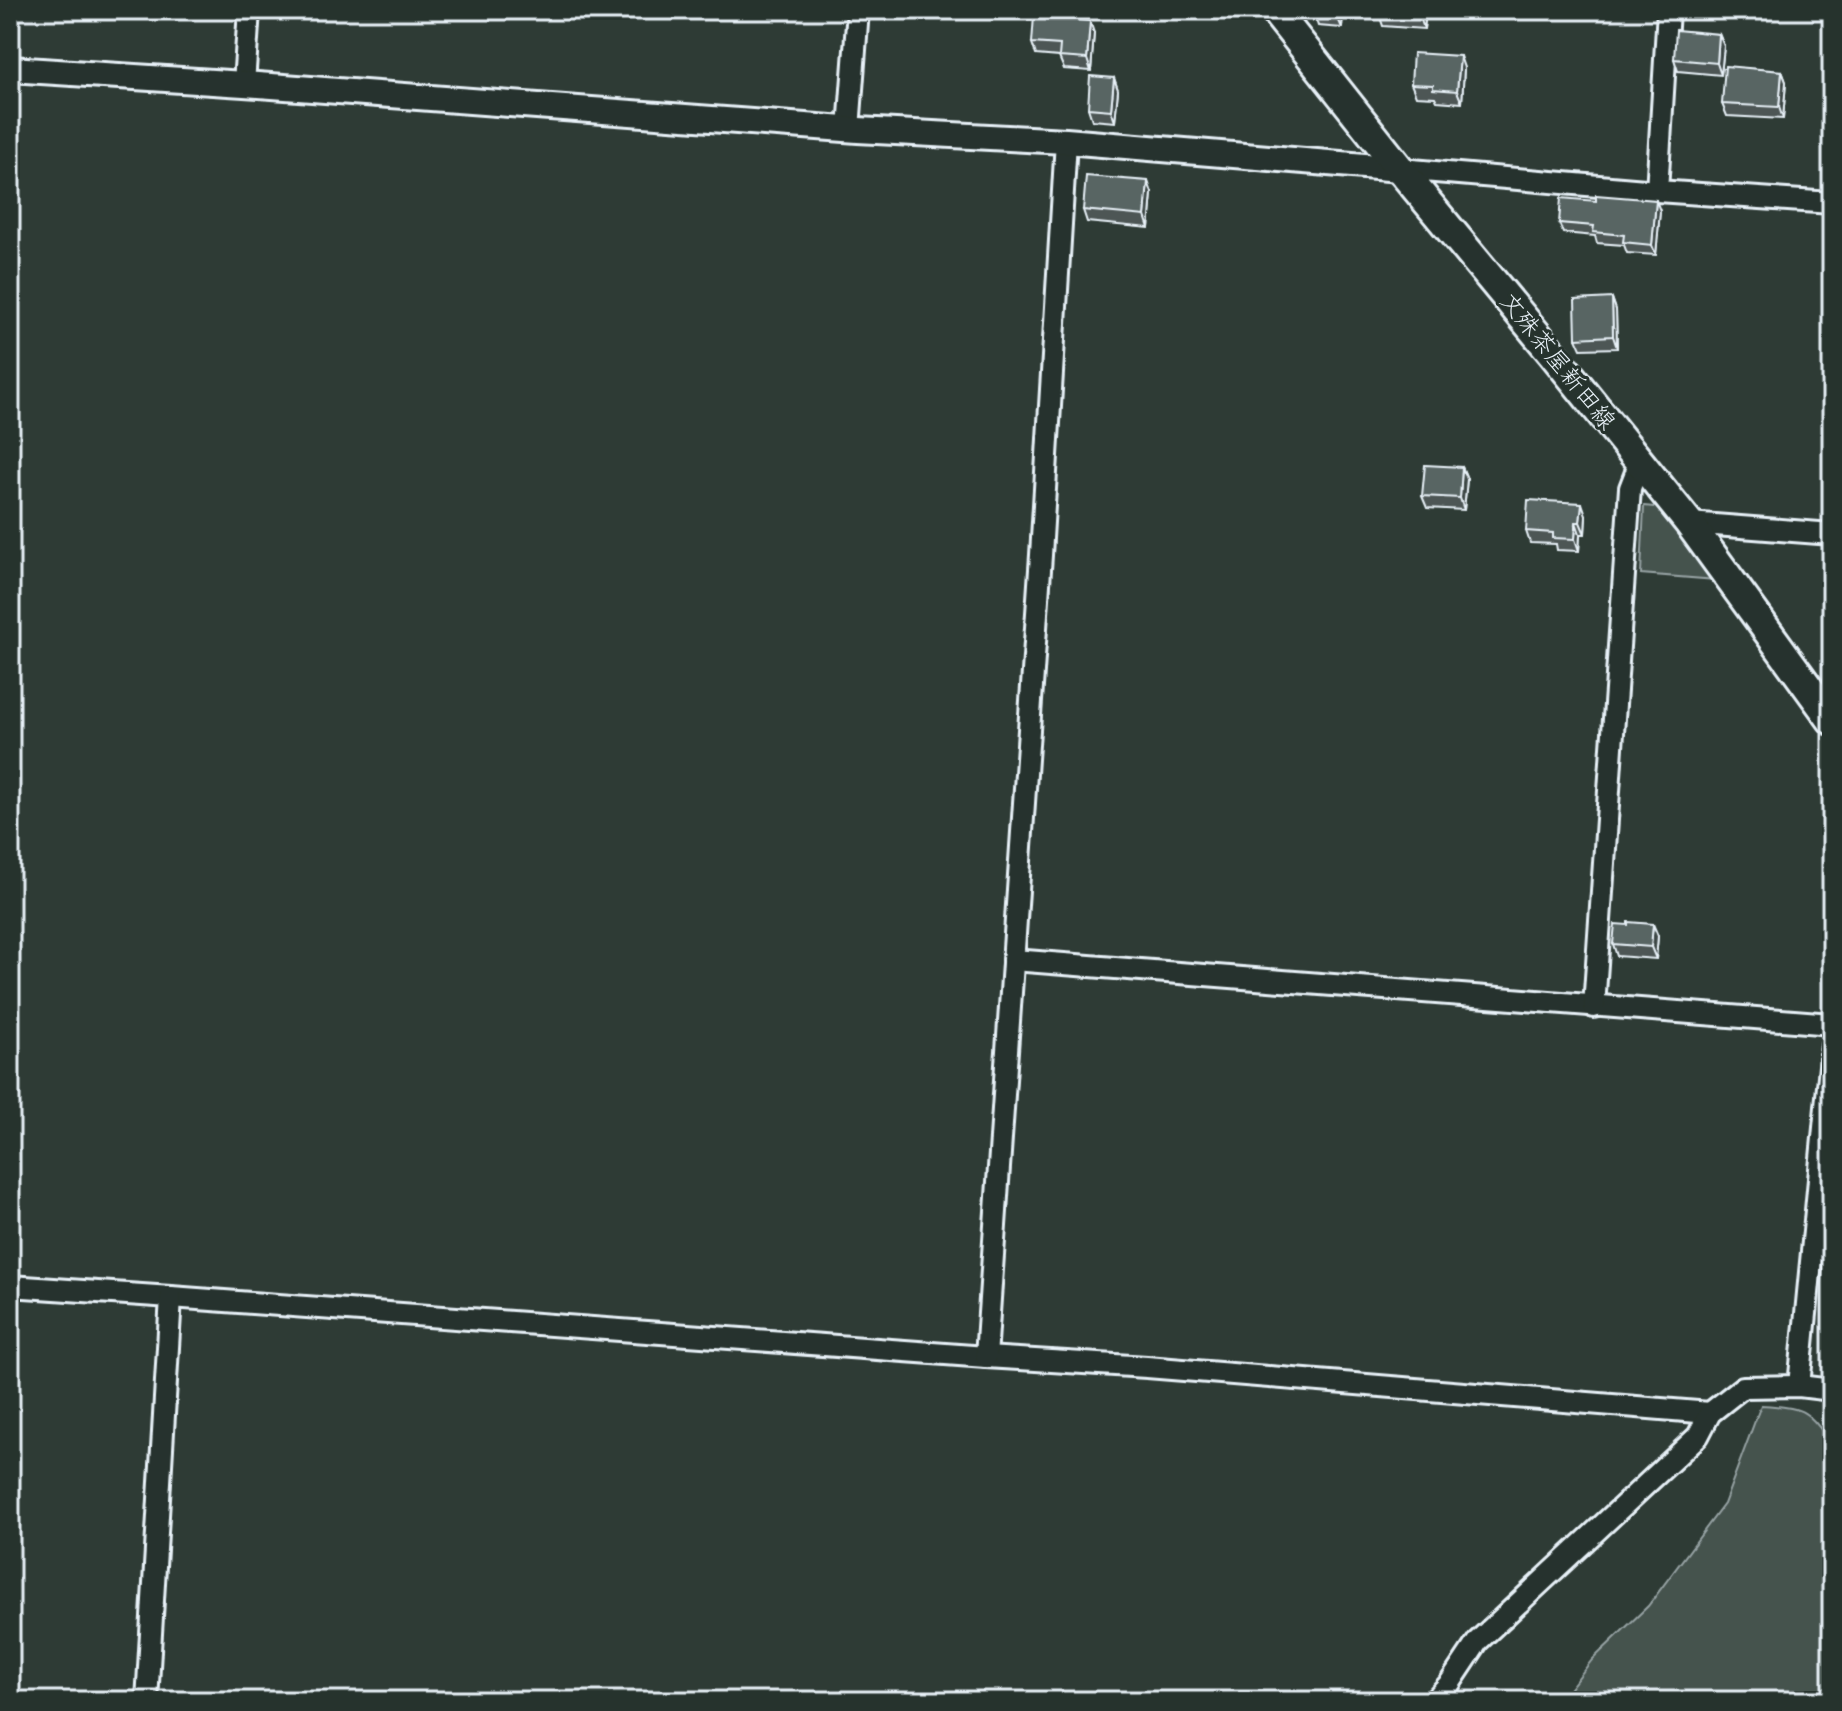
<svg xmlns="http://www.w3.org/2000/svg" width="1842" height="1711" viewBox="0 0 1842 1711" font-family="Sriracha,'Klee One',sans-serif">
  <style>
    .green { fill: #45524e; stroke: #96a2a3; stroke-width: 2 }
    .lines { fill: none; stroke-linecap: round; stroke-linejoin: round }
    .minor-casing { stroke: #e8f1f8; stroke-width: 26 }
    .tertiary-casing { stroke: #e8f1f8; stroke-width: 30 }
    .secondary-casing { stroke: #e8f1f8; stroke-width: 34 }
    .minor { stroke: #26332d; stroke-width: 20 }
    .tertiary { stroke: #26332d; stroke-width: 24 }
    .secondary { stroke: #26332d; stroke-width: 28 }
    .wall { fill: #4d5755; stroke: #e8f1f8; stroke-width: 2 }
    .shaded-wall { fill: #3e4745; stroke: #e8f1f8; stroke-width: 2 }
    .building { fill: #596563; stroke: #e8f1f8; stroke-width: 2 }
    .labels { text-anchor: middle; stroke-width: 6; stroke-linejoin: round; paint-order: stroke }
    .street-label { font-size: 24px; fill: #e8f1f8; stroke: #26332d }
  </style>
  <rect width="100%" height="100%" fill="#2e3b35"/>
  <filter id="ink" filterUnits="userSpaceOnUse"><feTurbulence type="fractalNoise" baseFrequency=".0125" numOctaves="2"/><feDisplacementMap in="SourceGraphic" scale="16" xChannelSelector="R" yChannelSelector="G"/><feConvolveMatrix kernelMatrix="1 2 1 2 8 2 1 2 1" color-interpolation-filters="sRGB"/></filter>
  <g filter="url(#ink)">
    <!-- green -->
    <g class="green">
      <path d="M1644 506 1664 508 1717 580 1641 574Z"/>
      <path d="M1761 1405C1806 1408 1804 1408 1832 1443V1701H1560L1592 1660 1648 1606 1724 1504Z"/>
    </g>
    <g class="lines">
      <defs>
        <g id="minor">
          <path d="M244 84 249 10"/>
          <path d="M849 129 858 10"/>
          <path d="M1400 169 1657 191 1832 203"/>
          <path d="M1657 191 1668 10"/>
          <path d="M1689 523 1832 534"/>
          <path d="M1013 960 1832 1024"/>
          <path d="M1594 1007 1630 488 1640 462"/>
          <path d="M10 1286 171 1297 986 1357 1147 1367 1710 1413"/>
          <path d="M986 1357 1041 555 1066 141"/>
          <path d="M1799 1386 1832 1045"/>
          <path d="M147 1701 171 1297"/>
          <path d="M1434 1701 1450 1683 1478 1641 1698 1436 1710 1413 1743 1387 1799 1386 1832 1390"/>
        </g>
        <path id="tertiary" d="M10 69 244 84 858 130 1066 141 1400 169"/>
        <path id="secondary" d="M1274 10 1400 169 1553 354 1689 523 1832 720"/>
      </defs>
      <!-- minor casing -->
      <use href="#minor" class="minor-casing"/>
      <!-- tertiary casing -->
      <use href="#tertiary" class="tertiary-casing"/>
      <!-- secondary casing -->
      <use href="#secondary" class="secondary-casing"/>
      <!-- minor -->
      <use href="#minor" class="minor"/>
      <!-- tertiary -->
      <use href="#tertiary" class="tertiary"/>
      <!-- secondary -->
      <use href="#secondary" class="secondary"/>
    </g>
    <!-- wall -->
    <g class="wall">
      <path d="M1314 10H1343L1342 28 1318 26 1314 14Z"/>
      <path d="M1379 10H1426L1424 29 1383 26 1379 14Z"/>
      <path d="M1094 33 1091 71 1064 69 1059 57 1036 55 1032 43Z"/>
      <path d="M1719 34 1724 46 1721 75 1678 71 1674 59Z"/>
      <path d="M1464 68 1462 103 1437 101 1435 97 1416 96 1411 84Z"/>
      <path d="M1782 71 1786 82 1783 119 1727 116 1722 104Z"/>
      <path d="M1114 78 1118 90 1115 122 1092 120 1088 108Z"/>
      <path d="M1152 193 1149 228 1087 222 1083 210Z"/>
      <path d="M1660 211 1656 255 1627 253 1624 245 1597 243 1595 236 1563 233 1559 223Z"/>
      <path d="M1612 298 1616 310 1617 348 1581 349 1576 338Z"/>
      <path d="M1462 467 1467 479 1464 510 1427 508 1422 496Z"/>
      <path d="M1586 515 1585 534H1580L1579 551 1557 550 1556 544 1530 543 1526 531Z"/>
      <path d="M1658 936 1656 959 1617 956 1613 944Z"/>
    </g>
    <!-- shaded-wall -->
    <g class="shaded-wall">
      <path d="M1338 10H1343L1342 28 1337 16Z"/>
      <path d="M1421 10H1426L1424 29 1420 17Z"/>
      <path d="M1090 21 1094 33 1091 71 1087 59Z"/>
      <path d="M1719 34 1724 46 1721 75 1717 63Z"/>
      <path d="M1460 56 1464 68 1462 103 1457 91Z"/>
      <path d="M1782 71 1786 82 1783 119 1779 107Z"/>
      <path d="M1114 78 1118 90 1115 122 1111 110Z"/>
      <path d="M1148 181 1152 193 1149 228 1145 216Z"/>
      <path d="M1656 200 1660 211 1656 255 1652 245Z"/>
      <path d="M1612 298 1616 310 1617 348 1613 336Z"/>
      <path d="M1462 467 1467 479 1464 510 1460 498Z"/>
      <path d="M1582 503 1586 515 1585 534 1580 522Z"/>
      <path d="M1576 522 1580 534 1579 551 1575 539Z"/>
      <path d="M1653 924 1658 936 1656 959 1651 947Z"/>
    </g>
    <!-- building -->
    <g class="building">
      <path d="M1314 10H1338L1337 16 1314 14Z"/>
      <path d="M1379 10H1421L1420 17 1379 14Z"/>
      <path d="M1034 16 1090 21 1087 59 1059 57 1060 45 1032 43Z"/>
      <path d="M1676 30 1719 34 1717 63 1674 59Z"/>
      <path d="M1413 53 1460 56 1457 91 1433 89V85L1411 84Z"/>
      <path d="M1725 66 1782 71 1779 107 1722 104Z"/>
      <path d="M1090 76 1114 78 1111 110 1088 108Z"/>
      <path d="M1086 176 1148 181 1145 216 1083 210Z"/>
      <path d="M1596 195 1656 200 1652 245 1623 242 1624 235 1593 232 1594 226 1559 223 1561 198 1596 201Z"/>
      <path d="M1612 298 1613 336 1576 338 1575 300Z"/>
      <path d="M1425 465 1462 467 1460 498 1422 496Z"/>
      <path d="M1528 500 1582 503 1580 522H1576L1575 539 1553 538V533L1526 531Z"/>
      <path d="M1628 922 1653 924 1651 947 1613 944 1615 924 1628 925Z"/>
    </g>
  </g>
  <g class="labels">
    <!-- street labels -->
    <g class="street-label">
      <text transform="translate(1558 361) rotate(51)" y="8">文殊茶屋新田線</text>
    </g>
  </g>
  <!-- margin -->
  <rect width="1842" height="1711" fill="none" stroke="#26332d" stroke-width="40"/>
  <rect x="20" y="20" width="1802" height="1671" fill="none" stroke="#e8f1f8" stroke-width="3" filter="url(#ink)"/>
</svg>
